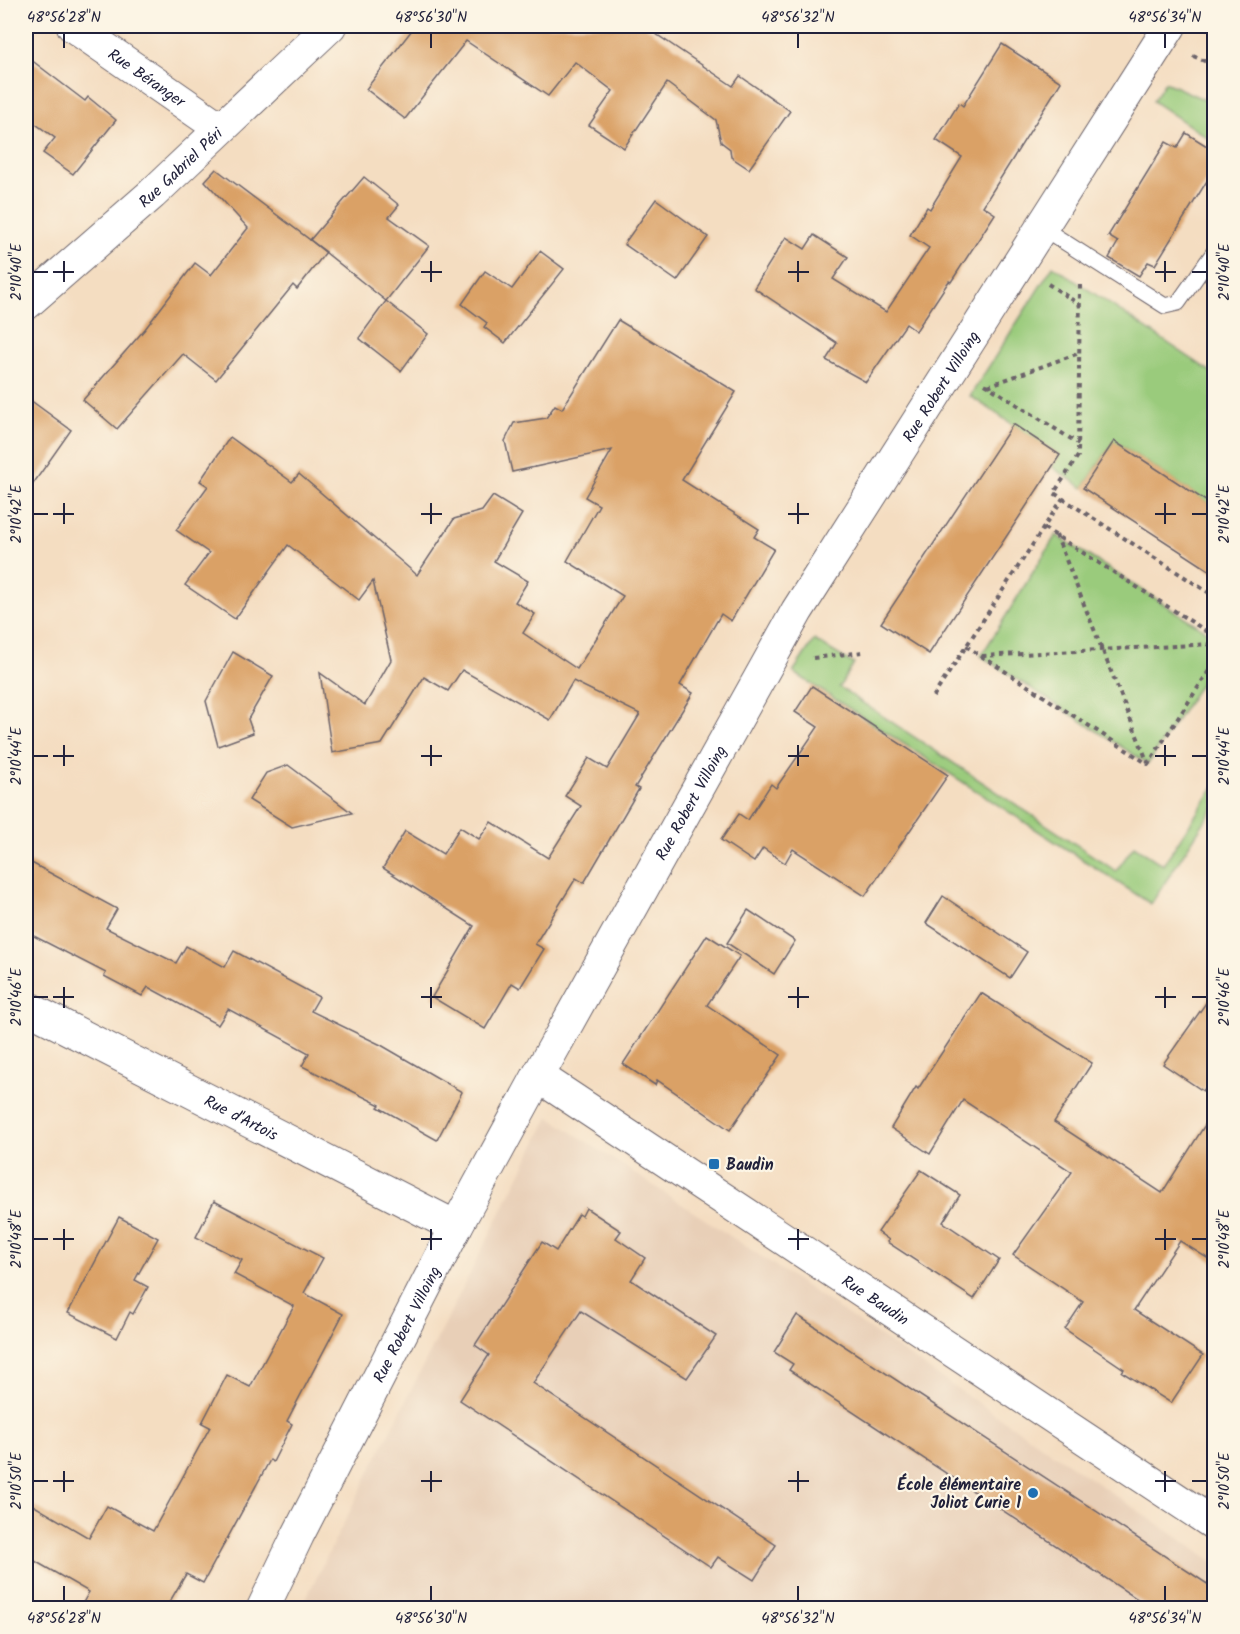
<svg xmlns="http://www.w3.org/2000/svg" width="1240" height="1634" viewBox="0 0 1240 1634" font-family="Kalam,sans-serif">
  <style>
    .built { fill: #e8cfb7 }
    .green { fill: #9acb7b; stroke: #5e765b; stroke-width: 1.5 }
    .building { fill: #daa166 }
    .lines { fill: none; stroke-linecap: round; stroke-linejoin: round }
    .service-casing { stroke: #6c636a; stroke-width: 17 }
    .minor-casing { stroke: #6c636a; stroke-width: 34 }
    .path { stroke: #6c636a; stroke-width: 4; stroke-dasharray: 4.5 4.5; stroke-linecap: butt }
    .service { stroke: #fff; stroke-width: 15 }
    .minor { stroke: #fff; stroke-width: 32 }
    .ticks { fill: none; stroke: #22223b; stroke-width: 2 }
    .poi-dot { fill: #1f6fb2; stroke: #fcf5e5; stroke-width: 2 }
    .labels { text-anchor: middle; stroke-width: 4.5; stroke-linejoin: round; paint-order: stroke }
    .street-label { font-size: 16px; fill: #22223b; stroke: #fcf5e5 }
    .poi-label { font-size: 16px; font-weight: bold; fill: #22223b; stroke: #fcf5e5; text-anchor: start }
    .neatline { fill: none; stroke: #22223b; stroke-width: 2 }
    .ticks-label { font-size: 15px; text-anchor: middle; fill: #22223b }
  </style>
  <rect width="100%" height="100%" fill="#fcf5e5"/>
  <filter id="ink" filterUnits="userSpaceOnUse"><feTurbulence type="fractalNoise" baseFrequency=".0167" numOctaves="2"/><feDisplacementMap in="SourceGraphic" scale="12" xChannelSelector="R" yChannelSelector="G"/><feConvolveMatrix kernelMatrix="1 2 1 2 8 2 1 2 1" color-interpolation-filters="sRGB"/></filter>
  <filter id="wash" filterUnits="userSpaceOnUse"><feTurbulence type="fractalNoise" baseFrequency=".008" numOctaves="4" result="noise"/><feDisplacementMap in="SourceGraphic" scale="24" xChannelSelector="R" yChannelSelector="G"/><feGaussianBlur stdDeviation="1.35" result="paint"/><feColorMatrix in="noise" values="0 0 0 0 0 0 0 0 0 0 0 0 0 0 0 0 0 1.4 0 .05"/><feComposite in="paint" operator="in"/></filter>
  <g filter="url(#wash)">
    <rect width="100%" height="100%" fill="#f4ddc1"/>
    <!-- built -->
    <path class="built" d="M549 1117 768 1261 1214 1562V1608H301Z"/>
    <!-- green -->
    <g class="green">
      <path d="M1165 82 1214 104V142L1153 101Z"/>
      <path d="M1053 266 1214 374V507L1114 441 1083 488 1052 467 1059 455 970 396Z"/>
      <path d="M1056 535 1214 636V663L1148 764 981 656Z"/>
      <path d="M814 640 854 664 839 687 1116 871 1134 846 1163 865 1214 787V807L1151 904 793 672Z"/>
    </g>
    <g id="blocks">
      <!-- building -->
      <g class="building">
        <path d="M415 26H644L733 86 740 76 790 111 749 169 731 157 730 149 721 142 716 120 667 83 624 148 589 125 613 91 575 62 548 96 466 41 405 119 366 89Z"/>
        <path d="M1002 44 1061 82 983 206 995 214 951 282 949 281 916 331 906 324 866 382 826 360 837 343 754 288 786 237 805 249 814 235 848 257 833 279 886 312 929 248 910 235 927 207 930 209 962 157 936 140 959 103 963 106Z"/>
        <path d="M26 56 85 101 88 97 116 120 73 174 43 153 55 138 26 117Z"/>
        <path d="M1186 133 1215 151V168L1155 265 1148 262 1139 276 1109 258 1118 242 1108 236 1166 142 1177 148Z"/>
        <path d="M216 169 326 252 297 289 293 285 216 380 183 354 117 429 83 400 145 329 195 263 211 275 248 228 205 181Z"/>
        <path d="M364 177 399 205 389 217 429 246 386 301 310 240Z"/>
        <path d="M656 199 708 237 677 281 624 244Z"/>
        <path d="M540 251 564 269 505 343 484 327 487 323 462 304 485 271 512 289Z"/>
        <path d="M386 301 428 334 401 371 359 338Z"/>
        <path d="M618 320 736 392 682 480 759 529 754 537 774 549 731 621 721 614 680 685 693 693 635 787 639 789 584 883 576 878 535 944 544 949 520 988 512 983 485 1029 432 997 474 926 383 868 405 831 443 854 460 827 479 839 491 822 548 858 581 806 565 796 589 758 607 769 640 714 573 681 550 720 462 670 448 691 424 677 382 744 332 753 320 673 365 705 391 660 373 581 359 600 288 545 235 619 185 585 209 553 176 530 208 486 200 481 230 437 292 482 299 474 417 575 454 519 482 511 493 496 522 514 494 561 528 581 515 602 535 614 523 633 577 669 623 596 567 561 599 505 585 497 612 450 512 472 505 441 514 423 546 418 555 405 562 409Z"/>
        <path d="M26 397 71 430 26 494Z"/>
        <path d="M1013 424 1060 455 929 654 881 623Z"/>
        <path d="M1114 441 1215 507V574L1083 488Z"/>
        <path d="M233 652 273 676 248 719 253 733 218 746 206 701Z"/>
        <path d="M812 686 948 775 865 896 793 849 785 863 763 848 754 862 721 840 739 814 748 820 771 784 776 788 818 727 795 712Z"/>
        <path d="M288 765 352 813 292 827 249 800 266 773Z"/>
        <path d="M26 860 117 909 106 928 176 963 186 946 225 967 234 951 319 997 311 1011 381 1045 462 1092 437 1140 378 1107 380 1105 302 1066 309 1053 228 1009 218 1025 148 987 142 996 104 976 106 973 26 932Z"/>
        <path d="M943 896 1027 952 1010 978 926 923Z"/>
        <path d="M748 910 795 941 774 974 727 943Z"/>
        <path d="M707 935 740 956 707 1005 781 1055 730 1130 657 1080 655 1085 623 1064Z"/>
        <path d="M1215 990V1074L1203 1091 1163 1064Z"/>
        <path d="M981 993 1092 1063 1054 1122 1162 1193 1215 1109V1263L1180 1241 1134 1310 1203 1355 1171 1403 1122 1372 1124 1369 1065 1329 1083 1302 1013 1255 1072 1172 963 1100 930 1154 891 1128 916 1087 918 1089Z"/>
        <path d="M921 1170 960 1195 943 1222 999 1260 974 1299 887 1242 889 1240 878 1232Z"/>
        <path d="M214 1201 323 1258 304 1293 343 1314 287 1421 292 1424 273 1462 270 1460 203 1583 186 1574 166 1608H80L89 1592 26 1556V1501L89 1538 107 1506 153 1531 210 1427 202 1423 227 1375 250 1387 294 1306 234 1274 242 1260 196 1237Z"/>
        <path d="M586 1208 621 1231 616 1238 645 1258 631 1280 716 1336 687 1378 581 1311 533 1383 776 1545 754 1580 718 1557 711 1567 460 1400 489 1355 475 1345 542 1242 556 1251 579 1214 582 1216Z"/>
        <path d="M119 1217 158 1238 135 1280 148 1287 133 1314 130 1312 117 1338 68 1313Z"/>
        <path d="M797 1315 1215 1589V1608H1151L789 1370 793 1364 774 1352Z"/>
      </g>
    </g>
  </g>
  <g filter="url(#ink)">
    <use href="#blocks" fill-opacity="0" stroke="#6c636a" stroke-width="1.5"/>
    <g class="lines">
      <defs>
        <path id="service" d="M1041 227 1165 306 1178 303 1214 252"/>
        <g id="minor">
          <path id="s1" d="M73 26 220 128"/>
          <path id="s2" d="M26 304 152 194 330 26"/>
          <path id="s3" d="M26 1007 456 1227"/>
          <path id="s4" d="M538 1076 1214 1524"/>
          <path id="s5" d="M263 1608 298 1535 456 1227 538 1076 797 611 1170 26"/>
        </g>
      </defs>
      <!-- service casing -->
      <use href="#service" class="service-casing"/>
      <!-- minor casing -->
      <use href="#minor" class="minor-casing"/>
      <!-- path -->
      <g class="path">
        <path d="M1204 27 1214 32"/>
        <path d="M1193 56 1214 65"/>
        <path d="M1048 284 1079 304"/>
        <path d="M1080 285 1078 456 1054 493 1214 596"/>
        <path d="M985 384 1079 444"/>
        <path d="M988 386 1079 353"/>
        <path d="M1044 528 1214 636"/>
        <path d="M1056 535 1148 763"/>
        <path d="M966 646 1148 764 1214 663"/>
        <path d="M982 656 1214 644"/>
        <path d="M813 658 863 652"/>
        <path d="M933 697 1063 498"/>
      </g>
      <!-- service -->
      <use href="#service" class="service"/>
      <!-- minor -->
      <use href="#minor" class="minor"/>
    </g>
  </g>
  <!-- ticks -->
  <path class="ticks" d="M64 33V48M431 33V48M798 33V48M1165 33V48M64 261V282M431 261V282M798 261V282M1165 261V282M33 272H48M53 272H74M421 272H442M788 272H809M1155 272H1176M1192 272H1207M64 503V524M431 503V524M798 503V524M1165 503V524M33 514H48M53 514H74M421 514H442M788 514H809M1155 514H1176M1192 514H1207M64 745V766M431 745V766M798 745V766M1165 745V766M33 756H48M53 756H74M421 756H442M788 756H809M1155 756H1176M1192 756H1207M64 987V1008M431 987V1008M798 987V1008M1165 987V1008M33 997H48M53 997H74M421 997H442M788 997H809M1155 997H1176M1192 997H1207M64 1229V1250M431 1229V1250M798 1229V1250M1165 1229V1250M33 1239H48M53 1239H74M421 1239H442M788 1239H809M1155 1239H1176M1192 1239H1207M64 1471V1492M431 1471V1492M798 1471V1492M1165 1471V1492M33 1481H48M53 1481H74M421 1481H442M788 1481H809M1155 1481H1176M1192 1481H1207M64 1586V1601M431 1586V1601M798 1586V1601M1165 1586V1601"/>
  <!-- markers -->
  <g class="poi-dot">
    <rect x="708" y="1158" width="12" height="12" rx="3"/>
    <circle cx="1033" cy="1493" r="6"/>
  </g>
  <g class="labels">
    <!-- street labels -->
    <g class="street-label">
      <text dy="6" stroke="none"><textPath href="#s1" startOffset="90">Rue Béranger</textPath></text>
      <text dy="6" stroke="none"><textPath href="#s2" startOffset="206">Rue Gabriel Péri</textPath></text>
      <text dy="6" stroke="none"><textPath href="#s5" startOffset="1398">Rue Robert Villoing</textPath></text>
      <text dy="6" stroke="none"><textPath href="#s5" startOffset="912">Rue Robert Villoing</textPath></text>
      <text dy="6" stroke="none"><textPath href="#s3" startOffset="242">Rue d'Artois</textPath></text>
      <text dy="6" stroke="none"><textPath href="#s4" startOffset="405">Rue Baudin</textPath></text>
      <text dy="6" stroke="none"><textPath href="#s5" startOffset="318">Rue Robert Villoing</textPath></text>
    </g>
    <!-- poi labels -->
    <g class="poi-label">
      <text x="726" y="1170">Baudin</text>
      <text x="1021" y="1490" text-anchor="end">École élémentaire<tspan x="1021" dy="18">Joliot Curie 1</tspan></text>
    </g>
  </g>
  <!-- margin -->
  <rect width="1240" height="1634" fill="none" stroke="#fcf5e5" stroke-width="66"/>
  <rect x="33" y="33" width="1174" height="1568" class="neatline"/>
  <g class="ticks-label">
    <text x="64" y="22">48°56'28"N</text>
    <text x="431" y="22">48°56'30"N</text>
    <text x="798" y="22">48°56'32"N</text>
    <text x="1165" y="22">48°56'34"N</text>
    <text transform="translate(1224 272) rotate(-90)" y="5">2°10'40"E</text>
    <text transform="translate(16 272) rotate(-90)" y="5">2°10'40"E</text>
    <text transform="translate(1224 514) rotate(-90)" y="5">2°10'42"E</text>
    <text transform="translate(16 514) rotate(-90)" y="5">2°10'42"E</text>
    <text transform="translate(1224 756) rotate(-90)" y="5">2°10'44"E</text>
    <text transform="translate(16 756) rotate(-90)" y="5">2°10'44"E</text>
    <text transform="translate(1224 997) rotate(-90)" y="5">2°10'46"E</text>
    <text transform="translate(16 997) rotate(-90)" y="5">2°10'46"E</text>
    <text transform="translate(1224 1239) rotate(-90)" y="5">2°10'48"E</text>
    <text transform="translate(16 1239) rotate(-90)" y="5">2°10'48"E</text>
    <text transform="translate(16 1481) rotate(-90)" y="5">2°10'50"E</text>
    <text transform="translate(1224 1481) rotate(-90)" y="5">2°10'50"E</text>
    <text x="64" y="1623">48°56'28"N</text>
    <text x="431" y="1623">48°56'30"N</text>
    <text x="798" y="1623">48°56'32"N</text>
    <text x="1165" y="1623">48°56'34"N</text>
  </g>
</svg>
